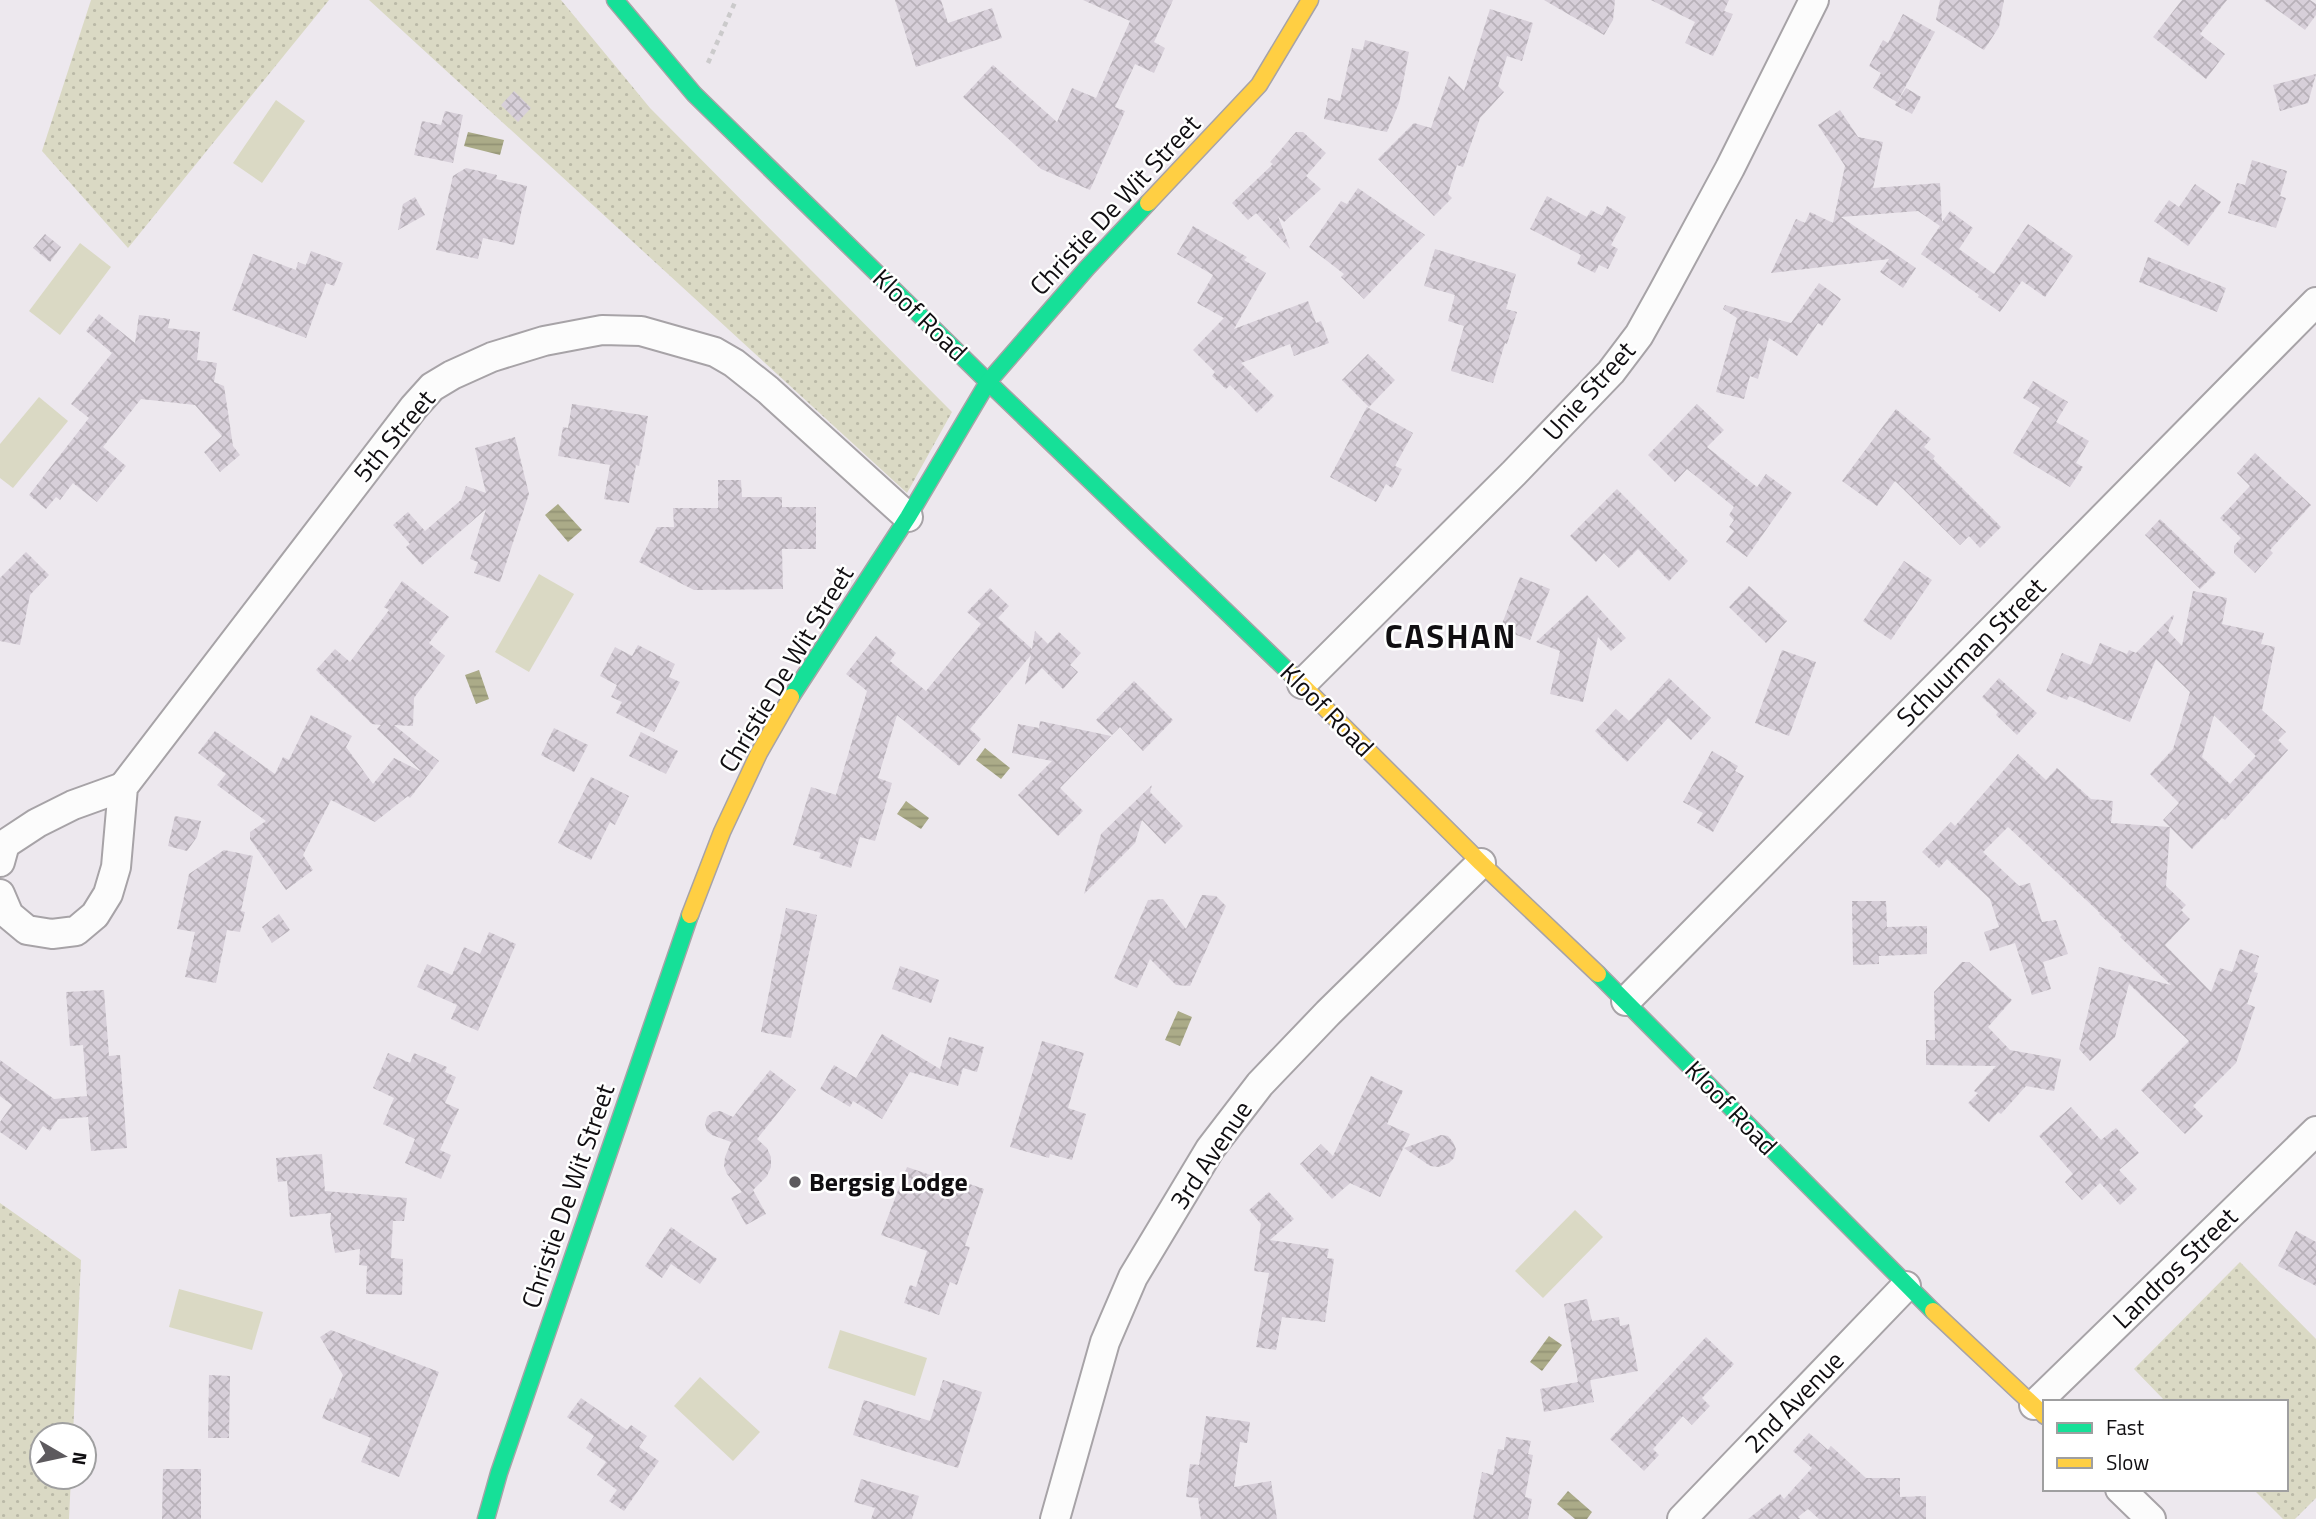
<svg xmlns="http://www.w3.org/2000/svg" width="2316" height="1519" viewBox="0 0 2316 1519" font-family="'Titillium Web',sans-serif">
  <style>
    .grass { fill: url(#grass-dots) }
    .pitch { fill: #dad9c4 }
    .water { fill: url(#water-rules) }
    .building { fill: url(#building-cross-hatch); fill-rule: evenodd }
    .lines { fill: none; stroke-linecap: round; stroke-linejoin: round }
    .street-casing { stroke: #a7a3a7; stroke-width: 32 }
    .fast-casing { stroke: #a7a3a7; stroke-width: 19 }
    .slow-casing { stroke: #a7a3a7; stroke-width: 19 }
    .path { stroke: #cbcacb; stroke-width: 4.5; stroke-dasharray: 5 5; stroke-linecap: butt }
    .street { stroke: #fcfcfc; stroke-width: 28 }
    .fast { stroke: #16e098; stroke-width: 16 }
    .slow { stroke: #ffcf43; stroke-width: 16 }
    .poi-dot { fill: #5d5a5e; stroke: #fff; stroke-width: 2.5 }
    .labels { text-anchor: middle; stroke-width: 5; stroke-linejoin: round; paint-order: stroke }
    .street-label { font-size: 26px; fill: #100e11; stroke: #fff }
    .poi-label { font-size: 26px; font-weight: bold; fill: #100e11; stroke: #fff; text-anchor: start }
    .district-label { font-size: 33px; font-weight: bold; letter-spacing: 2px; fill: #100e11; stroke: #fff }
  </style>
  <defs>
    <pattern id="grass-dots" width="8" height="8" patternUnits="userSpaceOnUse" patternTransform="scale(1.75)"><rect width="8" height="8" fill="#dad9c4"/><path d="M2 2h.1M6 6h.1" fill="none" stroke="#bab9a7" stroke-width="1.8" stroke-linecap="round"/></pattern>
    <pattern id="water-rules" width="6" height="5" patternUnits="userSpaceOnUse" patternTransform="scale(1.75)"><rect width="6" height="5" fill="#abab88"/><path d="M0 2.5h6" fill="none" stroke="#929274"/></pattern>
    <pattern id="building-cross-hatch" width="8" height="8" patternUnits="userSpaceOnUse" patternTransform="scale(1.75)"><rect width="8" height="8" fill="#d7cfd9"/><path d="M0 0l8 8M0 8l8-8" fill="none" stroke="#b8b1b9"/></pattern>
  </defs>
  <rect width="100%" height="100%" fill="#ede8ee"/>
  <!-- grass -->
  <g class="grass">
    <path d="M91 0H329L128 248 42 151Z"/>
    <path d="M369 0H561L650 108 952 412 907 493Z"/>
    <path d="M0 1203 81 1260 73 1435H42V1477H71L69 1519H0Z"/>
    <path d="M2240 1262 2316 1339V1498L2295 1519H2283L2253 1489H2286V1402H2166L2134 1369Z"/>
  </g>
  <!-- pitch -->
  <g class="pitch">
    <path d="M276 100 305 121 262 183 233 163Z"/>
    <path d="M80 243 111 267 60 335 29 311Z"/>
    <path d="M39 397 68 421 13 488 0 478V444Z"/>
    <path d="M539 574 574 594 529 672 495 652Z"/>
    <path d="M1575 1210 1603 1237 1543 1298 1515 1271Z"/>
    <path d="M179 1289 263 1312 252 1350 169 1327Z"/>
    <path d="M840 1330 927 1358 915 1396 828 1368Z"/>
    <path d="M700 1377 760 1432 733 1461 674 1406Z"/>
  </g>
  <!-- water -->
  <g class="water">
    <path d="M468 132 504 140 500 155 464 146Z"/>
    <path d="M558 504 582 530 568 542 545 515Z"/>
    <path d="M479 670 489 699 476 704 465 675Z"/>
    <path d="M985 748 1010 768 1001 779 976 760Z"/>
    <path d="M906 801 929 818 921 829 897 814Z"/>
    <path d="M1178 1011 1192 1017 1180 1046 1165 1040Z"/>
    <path d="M1549 1336 1562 1345 1542 1371 1530 1362Z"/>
    <path d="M1568 1491 1592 1512 1587 1519H1575L1557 1504Z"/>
  </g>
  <!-- building -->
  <g class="building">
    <path d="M895 0H941L948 23 992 8 1002 38 916 67Z"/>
    <path d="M1083 0H1173L1154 42 1165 48 1154 73 1135 64 1115 107 1125 111 1090 190 1041 169 963 97 993 65 1057 122 1072 88 1096 98 1130 21Z"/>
    <path d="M1544 0H1615L1613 20 1604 35Z"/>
    <path d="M1651 0H1729L1724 11 1733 14 1713 56 1685 43 1695 22Z"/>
    <path d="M1940 0H2004L1999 27 1984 50 1936 20Z"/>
    <path d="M2182 0H2227L2200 34 2225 54 2206 79 2153 37Z"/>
    <path d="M2264 0H2310L2316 4V15L2305 30Z"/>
    <path d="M1490 9 1533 23 1522 61 1507 56 1498 86 1504 92 1480 118 1463 167 1457 165 1448 194 1452 198 1434 216 1378 159 1414 123 1431 128 1449 76 1464 91Z"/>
    <path d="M1903 14 1935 32 1897 102 1873 88 1881 73 1869 66 1883 40 1888 43Z"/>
    <path d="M1365 40 1409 52 1399 103 1387 132 1324 119 1328 98 1340 101 1352 48 1363 50Z"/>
    <path d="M2316 74 2308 103 2280 111 2273 85Z"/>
    <path d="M1906 88 1921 97 1912 114 1895 105Z"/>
    <path d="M514 91 531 108 518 122 501 105Z"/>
    <path d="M1840 110 1858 137 1883 142 1873 188 1940 183 1942 222 1950 211 1973 228 1959 249 1994 274 2028 224 2073 256 2045 297 2022 281 2000 312 1978 297 1979 295 1921 254 1940 226 1918 211 1841 217 1916 268 1903 288 1880 272 1889 259 1771 273 1796 219 1805 223 1810 212 1833 223 1845 166 1818 125Z"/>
    <path d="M445 111 463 115 453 163 414 155 422 121 441 125Z"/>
    <path d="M1296 132H1303L1326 153 1306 176 1321 189 1284 222 1278 216 1290 249 1256 213 1248 220 1232 203 1273 164 1270 162Z"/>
    <path d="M2252 160 2287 171 2280 196 2286 198 2276 228 2228 213 2237 183 2245 185Z"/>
    <path d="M466 168 497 175 496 179 527 186 514 245 483 238 478 259 436 250 453 176Z"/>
    <path d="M2195 184 2221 202 2188 246 2154 221 2169 200 2179 207Z"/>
    <path d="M1358 188 1425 235 1364 299 1341 277 1344 274 1309 247 1341 201 1347 204Z"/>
    <path d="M1547 196 1587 217 1591 210 1602 216 1607 206 1626 217 1611 245 1618 249 1608 269 1599 265 1595 273 1577 264 1581 255 1530 229Z"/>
    <path d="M415 197 425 215 398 230 403 204Z"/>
    <path d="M1193 226 1247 257 1244 260 1266 273 1234 329 1308 301 1316 323 1321 321 1329 343 1294 356 1290 344 1241 363 1274 396 1257 413 1230 385 1226 389 1212 376 1215 372 1193 350 1224 318 1197 303 1213 275 1177 254Z"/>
    <path d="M45 234 61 247 50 262 33 248Z"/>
    <path d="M1435 249 1516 274 1506 309 1517 312 1507 344 1505 343 1493 383 1451 371 1464 326 1448 321 1455 295 1424 286Z"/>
    <path d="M311 251 343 263 334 286 326 283 306 338 232 310 253 254 296 270 298 262 306 265Z"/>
    <path d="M2148 257 2226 288 2217 312 2139 282Z"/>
    <path d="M1819 283 1841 299 1822 326 1818 323 1797 356 1769 338 1758 379 1750 376 1744 399 1716 392 1737 318 1723 309 1725 305 1791 323Z"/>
    <path d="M99 314 135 343 139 315 170 319 168 328 200 332 197 360 217 363 214 382 224 386 233 446 240 455 220 472 204 452 222 436 195 405 141 399 103 447 126 466 97 502 73 483 60 500 56 497 46 509 29 495 89 418 71 404 112 353 86 331Z"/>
    <path d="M1368 354 1395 380 1369 407 1342 380Z"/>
    <path d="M2033 381 2068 402 2056 422 2089 441 2076 463 2083 467 2070 487 2013 453 2040 408 2023 398Z"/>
    <path d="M572 404 648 416 639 466 636 465 629 503 604 499 610 465 558 456 563 427 568 428Z"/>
    <path d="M1697 404 1724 430 1707 447 1757 487 1766 474 1792 493 1747 557 1726 542 1734 531 1729 527 1734 520 1729 515 1734 507 1687 469 1675 482 1648 455Z"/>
    <path d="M1367 407 1413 433 1395 466 1402 469 1392 488 1386 484 1376 502 1330 477Z"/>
    <path d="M1896 409 1931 439 1924 447 1935 456 1933 459 2001 527 1980 548 1969 536 1960 545 1895 481 1877 506 1842 481Z"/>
    <path d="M515 437 529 494 500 582 474 573 478 562 470 559 486 509 422 565 406 547 410 544 393 525 408 512 425 531 461 500 466 486 486 493 475 448Z"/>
    <path d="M2255 453 2311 505 2270 550 2273 553 2255 573 2234 553V546L2241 538 2220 518 2250 486 2237 473Z"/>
    <path d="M718 480H741L742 497H782V507H816V549H782L783 589 694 590 639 562 657 527H674L673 508H718Z"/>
    <path d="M1617 489 1688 561 1669 581 1638 549 1619 568 1604 553 1596 562 1570 536Z"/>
    <path d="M2160 519 2216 573 2200 589 2145 535Z"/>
    <path d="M26 552 49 575 30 595 20 645 0 641V578Z"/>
    <path d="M1904 561 1932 580 1891 640 1863 621Z"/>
    <path d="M1520 577 1550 589 1530 640 1500 629Z"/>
    <path d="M402 581 449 617 429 643 445 656 414 698 413 726 394 725 439 761 410 798 408 796 375 822 331 800 303 855 313 870 286 890 250 839V832L266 821 217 785 226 774 198 753 215 731 275 774 283 757 289 760 311 715 352 736 346 747 373 784 394 758 422 772 377 729 381 725 372 724 316 670 335 649 350 662 389 610 384 607Z"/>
    <path d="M1749 586 1787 621 1766 643 1729 607Z"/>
    <path d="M990 588 1009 606 998 618 1032 649 1035 631 1048 644 1059 632 1081 653 1070 665 1078 672 1063 689 1042 668 1025 685 1031 655 970 729 981 739 959 766 897 715 878 778 892 783 875 841 860 837 851 868 819 858 821 853 793 845 811 787 836 795 867 691 846 674 876 636 896 653 890 661 926 691 981 624 967 612Z"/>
    <path d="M2193 591 2227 598 2222 624 2264 633 2261 644 2275 647 2262 710 2286 732 2278 740 2288 750 2225 820 2222 818 2192 849 2170 827 2166 886 2186 905 2181 910 2190 919 2165 945 2211 992 2220 968 2232 972 2240 949 2259 956 2254 972 2258 973 2247 1004 2255 1007 2236 1063 2193 1106 2203 1116 2185 1134 2141 1090 2189 1041 2129 984 2115 1037 2090 1061 2079 1049 2099 967 2171 985 2120 937 2122 935 2099 914 2100 913 2008 827 1983 852 2019 886 2030 883 2042 922 2056 920 2068 954 2043 962 2051 989 2032 995 2015 943 1990 951 1984 932 1999 927 1990 899 1947 859 1939 868 1922 852 1951 822 1955 826 2018 754 2046 780 2057 768 2091 799 2113 801 2111 823 2170 827 2163 820 2179 803 2150 774 2173 749 2190 692 2156 659 2130 722 2069 696 2067 700 2046 691 2062 653 2091 665 2100 643 2127 654 2129 650 2136 653 2173 615 2174 616 2168 631 2182 646ZM2214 715 2256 756 2230 784 2202 757Z"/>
    <path d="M1587 595 1626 638 1611 651 1598 637 1583 702 1550 694 1560 651 1536 642Z"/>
    <path d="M638 645 675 664 669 677 680 682 654 732 616 713 622 702 611 697 617 685 600 676 615 647 632 656Z"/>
    <path d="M1782 650 1816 662 1789 736 1755 723Z"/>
    <path d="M1669 678 1711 718 1691 740 1668 718 1627 762 1595 731 1616 709 1629 721Z"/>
    <path d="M1999 678 2037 713 2017 735 1996 715 1998 712 1982 697Z"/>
    <path d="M1134 681 1173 720 1143 751 1120 727 1112 735 1096 720Z"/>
    <path d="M1040 721 1111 736 1060 788 1083 811 1058 836 1018 795 1052 761 1012 753 1018 724 1039 728Z"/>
    <path d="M554 728 588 745 574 772 541 755Z"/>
    <path d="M641 732 678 751 666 774 629 756Z"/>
    <path d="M1712 751 1738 766 1735 771 1744 776 1713 832 1697 823 1703 813 1683 802Z"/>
    <path d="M591 777 629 796 615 825 610 822 591 860 558 843Z"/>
    <path d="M1152 785 1150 792 1183 826 1165 844 1142 820 1135 843 1084 894 1101 834Z"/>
    <path d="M175 816 201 821 197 837 187 851 168 846Z"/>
    <path d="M224 850 253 856 241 911 245 912 240 932 227 930 216 983 185 977 195 932 177 929 189 874Z"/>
    <path d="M1202 895 1216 896 1226 906 1190 986 1176 985 1150 959 1137 988 1114 978 1148 900 1163 899 1186 929Z"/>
    <path d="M1852 901H1886L1887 927 1927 926V954L1879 956V964L1853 965Z"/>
    <path d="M786 908 817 915 791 1038 761 1032Z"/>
    <path d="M279 914 290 930 272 943 262 927Z"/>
    <path d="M489 932 516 944 478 1031 451 1019 457 1005 417 987 427 964 452 975 464 947 480 954Z"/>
    <path d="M1962 962H1969L2012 1000 1988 1027 2010 1050 2061 1059 2054 1091 2026 1086 2001 1114 1998 1112 1989 1122 1968 1103 1978 1093 1974 1091 1996 1066 1926 1065V1040H1935L1934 992Z"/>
    <path d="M900 966 939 980 931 1003 892 989Z"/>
    <path d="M104 990 109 1056 120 1055 127 1148 91 1151 88 1117 58 1119 50 1131 43 1126 26 1150 0 1132V1122L12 1105 0 1096V1060L54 1099 87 1096 83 1045 70 1046 66 992Z"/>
    <path d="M882 1034 940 1069 949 1037 984 1047 977 1072 963 1068 958 1086 910 1072 882 1119 853 1101 850 1107 820 1089 834 1065 856 1078Z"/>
    <path d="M1042 1041 1084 1053 1068 1108 1086 1114 1072 1160 1050 1154 1049 1158 1010 1147Z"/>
    <path d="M388 1053 410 1063 414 1053 447 1067 445 1072 456 1077 445 1103 459 1109 440 1150 451 1155 441 1179 405 1163 415 1139 383 1124 394 1098 373 1088Z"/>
    <path d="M770 1070 796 1090 757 1139 767 1148 771 1157V1167L767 1176 753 1190 766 1214 746 1225 731 1198 742 1192 727 1174 724 1166 725 1157 731 1142 712 1135 707 1131 705 1124 707 1117 713 1112 720 1111 733 1117Z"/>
    <path d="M1371 1076 1403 1091 1387 1124 1410 1134 1380 1197 1350 1183 1332 1199 1300 1164 1321 1144 1333 1156Z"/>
    <path d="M2071 1107 2101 1140 2116 1128 2139 1153 2119 1170 2137 1189 2120 1205 2100 1183 2082 1200 2065 1182 2073 1174 2039 1136Z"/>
    <path d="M1441 1135 1448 1136 1453 1142 1456 1149 1454 1158 1449 1163 1439 1167 1430 1166 1404 1148Z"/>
    <path d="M322 1154 325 1191 407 1198 404 1221H393L391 1258 403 1259 402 1295 366 1294 367 1266 359 1265 360 1249 335 1253 330 1224 331 1213 290 1217 287 1181 278 1182 276 1158Z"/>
    <path d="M907 1167 954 1183 955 1179 984 1189 965 1246 970 1247 957 1285 950 1282 939 1315 904 1303 910 1285 916 1287 927 1251 881 1235Z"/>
    <path d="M1269 1192 1294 1219 1270 1240 1329 1249 1327 1258 1334 1259 1325 1322 1282 1317 1276 1350 1256 1347 1269 1273 1254 1271 1261 1224 1249 1210Z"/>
    <path d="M671 1227 717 1259 700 1284 671 1264 662 1278 645 1266Z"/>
    <path d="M2296 1231 2316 1242V1286L2278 1266Z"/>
    <path d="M1587 1299 1592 1321 1619 1317 1620 1326 1629 1324 1638 1371 1586 1381 1590 1380 1594 1402 1544 1412 1540 1389 1578 1382 1564 1304Z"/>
    <path d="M331 1330 439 1372 399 1477 361 1462 371 1438 322 1418 330 1398 333 1400 343 1375 320 1337Z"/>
    <path d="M1706 1337 1734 1364 1702 1398 1710 1406 1692 1425 1683 1416 1653 1449 1659 1455 1644 1471 1610 1439Z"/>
    <path d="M209 1375 230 1376 229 1438H208Z"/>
    <path d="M943 1380 982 1392 958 1468 853 1435 864 1400 930 1421Z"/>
    <path d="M581 1398 627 1430 631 1425 647 1436 639 1447 659 1461 624 1511 609 1501 617 1490 597 1475 606 1462 586 1448 594 1436 567 1417Z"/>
    <path d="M1206 1416 1250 1422 1247 1443 1240 1442 1234 1487 1271 1481 1277 1519H1201L1198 1498 1186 1497 1190 1464 1199 1465Z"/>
    <path d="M1809 1433 1828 1450 1831 1446 1866 1478H1900V1497L1926 1496V1519H1819L1808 1509 1798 1517 1800 1519H1748L1780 1494 1784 1499 1812 1468 1793 1451Z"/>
    <path d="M1506 1437 1531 1441 1528 1454 1533 1455 1525 1497 1532 1499 1528 1519H1473L1482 1472 1493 1475 1498 1449 1504 1450Z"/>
    <path d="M163 1469H201V1519H162Z"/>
    <path d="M861 1479 919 1496 912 1519H871L875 1508 854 1502Z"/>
  </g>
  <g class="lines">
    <defs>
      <g id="street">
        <path d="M1302 684 1514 473 1611 372 1639 335 1663 292 1730 168 1814 0"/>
        <path d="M0 862 5 844 37 823 73 805 123 787"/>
        <path d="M0 894 9 915 27 930 52 934 76 931 95 915 108 894 116 867 123 787 414 407 432 387 452 375 492 357 544 341 602 330 641 331 715 352 734 363 768 390 908 517"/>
        <path d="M1626 1001 2316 302"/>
        <path d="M2034 1405 2316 1131"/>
        <path d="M2120 1489 2151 1519"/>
        <path d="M1055 1519 1105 1342 1133 1277 1210 1149 1260 1084 1328 1013 1481 863"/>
        <path d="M1682 1519 1906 1286"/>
      </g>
      <g id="fast">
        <path d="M615 0 694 94 988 382 1291 674"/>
        <path d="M791 697 908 517 988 382 1087 268 1148 203"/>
        <path d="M1598 974 1933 1311"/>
        <path d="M486 1519 499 1473 690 915"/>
      </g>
      <g id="slow">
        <path d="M1148 203 1259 85 1310 0"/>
        <path d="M1291 674 1481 863 1598 974"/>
        <path d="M690 915 722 832 759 753 791 697"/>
        <path d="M1933 1311 2045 1416"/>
      </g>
    </defs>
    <!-- street casing -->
    <use href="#street" class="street-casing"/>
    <!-- fast casing -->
    <use href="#fast" class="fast-casing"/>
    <!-- slow casing -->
    <use href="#slow" class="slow-casing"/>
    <!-- path -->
    <path class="path" d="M708 63 736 0"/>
    <!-- street -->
    <use href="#street" class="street"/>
    <!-- fast -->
    <use href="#fast" class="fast"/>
    <!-- slow -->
    <use href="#slow" class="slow"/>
  </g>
  <!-- markers -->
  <circle class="poi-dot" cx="795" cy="1182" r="7"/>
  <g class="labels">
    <!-- street labels -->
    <g class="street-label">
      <text transform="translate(1115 205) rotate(-47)" y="9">Christie De Wit Street</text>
      <text transform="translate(920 315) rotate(44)" y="9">Kloof Road</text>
      <text transform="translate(1589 391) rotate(-48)" y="9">Unie Street</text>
      <text transform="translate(394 436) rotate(-50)" y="9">5th Street</text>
      <text transform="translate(1971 652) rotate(-45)" y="9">Schuurman Street</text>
      <text transform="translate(786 669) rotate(-59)" y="9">Christie De Wit Street</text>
      <text transform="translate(1327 710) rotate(45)" y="9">Kloof Road</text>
      <text transform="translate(1731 1108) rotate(46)" y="9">Kloof Road</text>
      <text transform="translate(1211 1155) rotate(-56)" y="9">3rd Avenue</text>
      <text transform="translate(568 1196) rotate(-71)" y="9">Christie De Wit Street</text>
      <text transform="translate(2175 1268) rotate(-44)" y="9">Landros Street</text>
      <text transform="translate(1794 1402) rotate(-46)" y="9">2nd Avenue</text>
    </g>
    <!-- poi labels -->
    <g class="poi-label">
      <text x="809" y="1191">Bergsig Lodge</text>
    </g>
    <!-- district labels -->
    <g class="district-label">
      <text x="1451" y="648">CASHAN</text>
    </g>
  </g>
  <!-- legend -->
  <rect x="2043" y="1400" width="245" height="91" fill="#ffffff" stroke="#9f9fa0" stroke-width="2"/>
  <rect x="2057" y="1423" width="35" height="10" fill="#16e098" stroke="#9f9fa0" stroke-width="2"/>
  <text x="2106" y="1435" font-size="21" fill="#100e11">Fast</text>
  <rect x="2057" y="1458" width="35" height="10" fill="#ffcf43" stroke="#9f9fa0" stroke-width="2"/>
  <text x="2106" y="1470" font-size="21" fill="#100e11">Slow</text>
  <!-- north arrow -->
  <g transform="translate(63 1456) rotate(99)"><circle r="33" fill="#ffffff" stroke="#9f9fa0" stroke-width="2"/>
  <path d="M0-5L12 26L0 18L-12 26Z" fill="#5d5a5e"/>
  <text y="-10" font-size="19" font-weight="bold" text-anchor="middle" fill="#100e11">N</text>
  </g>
</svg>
